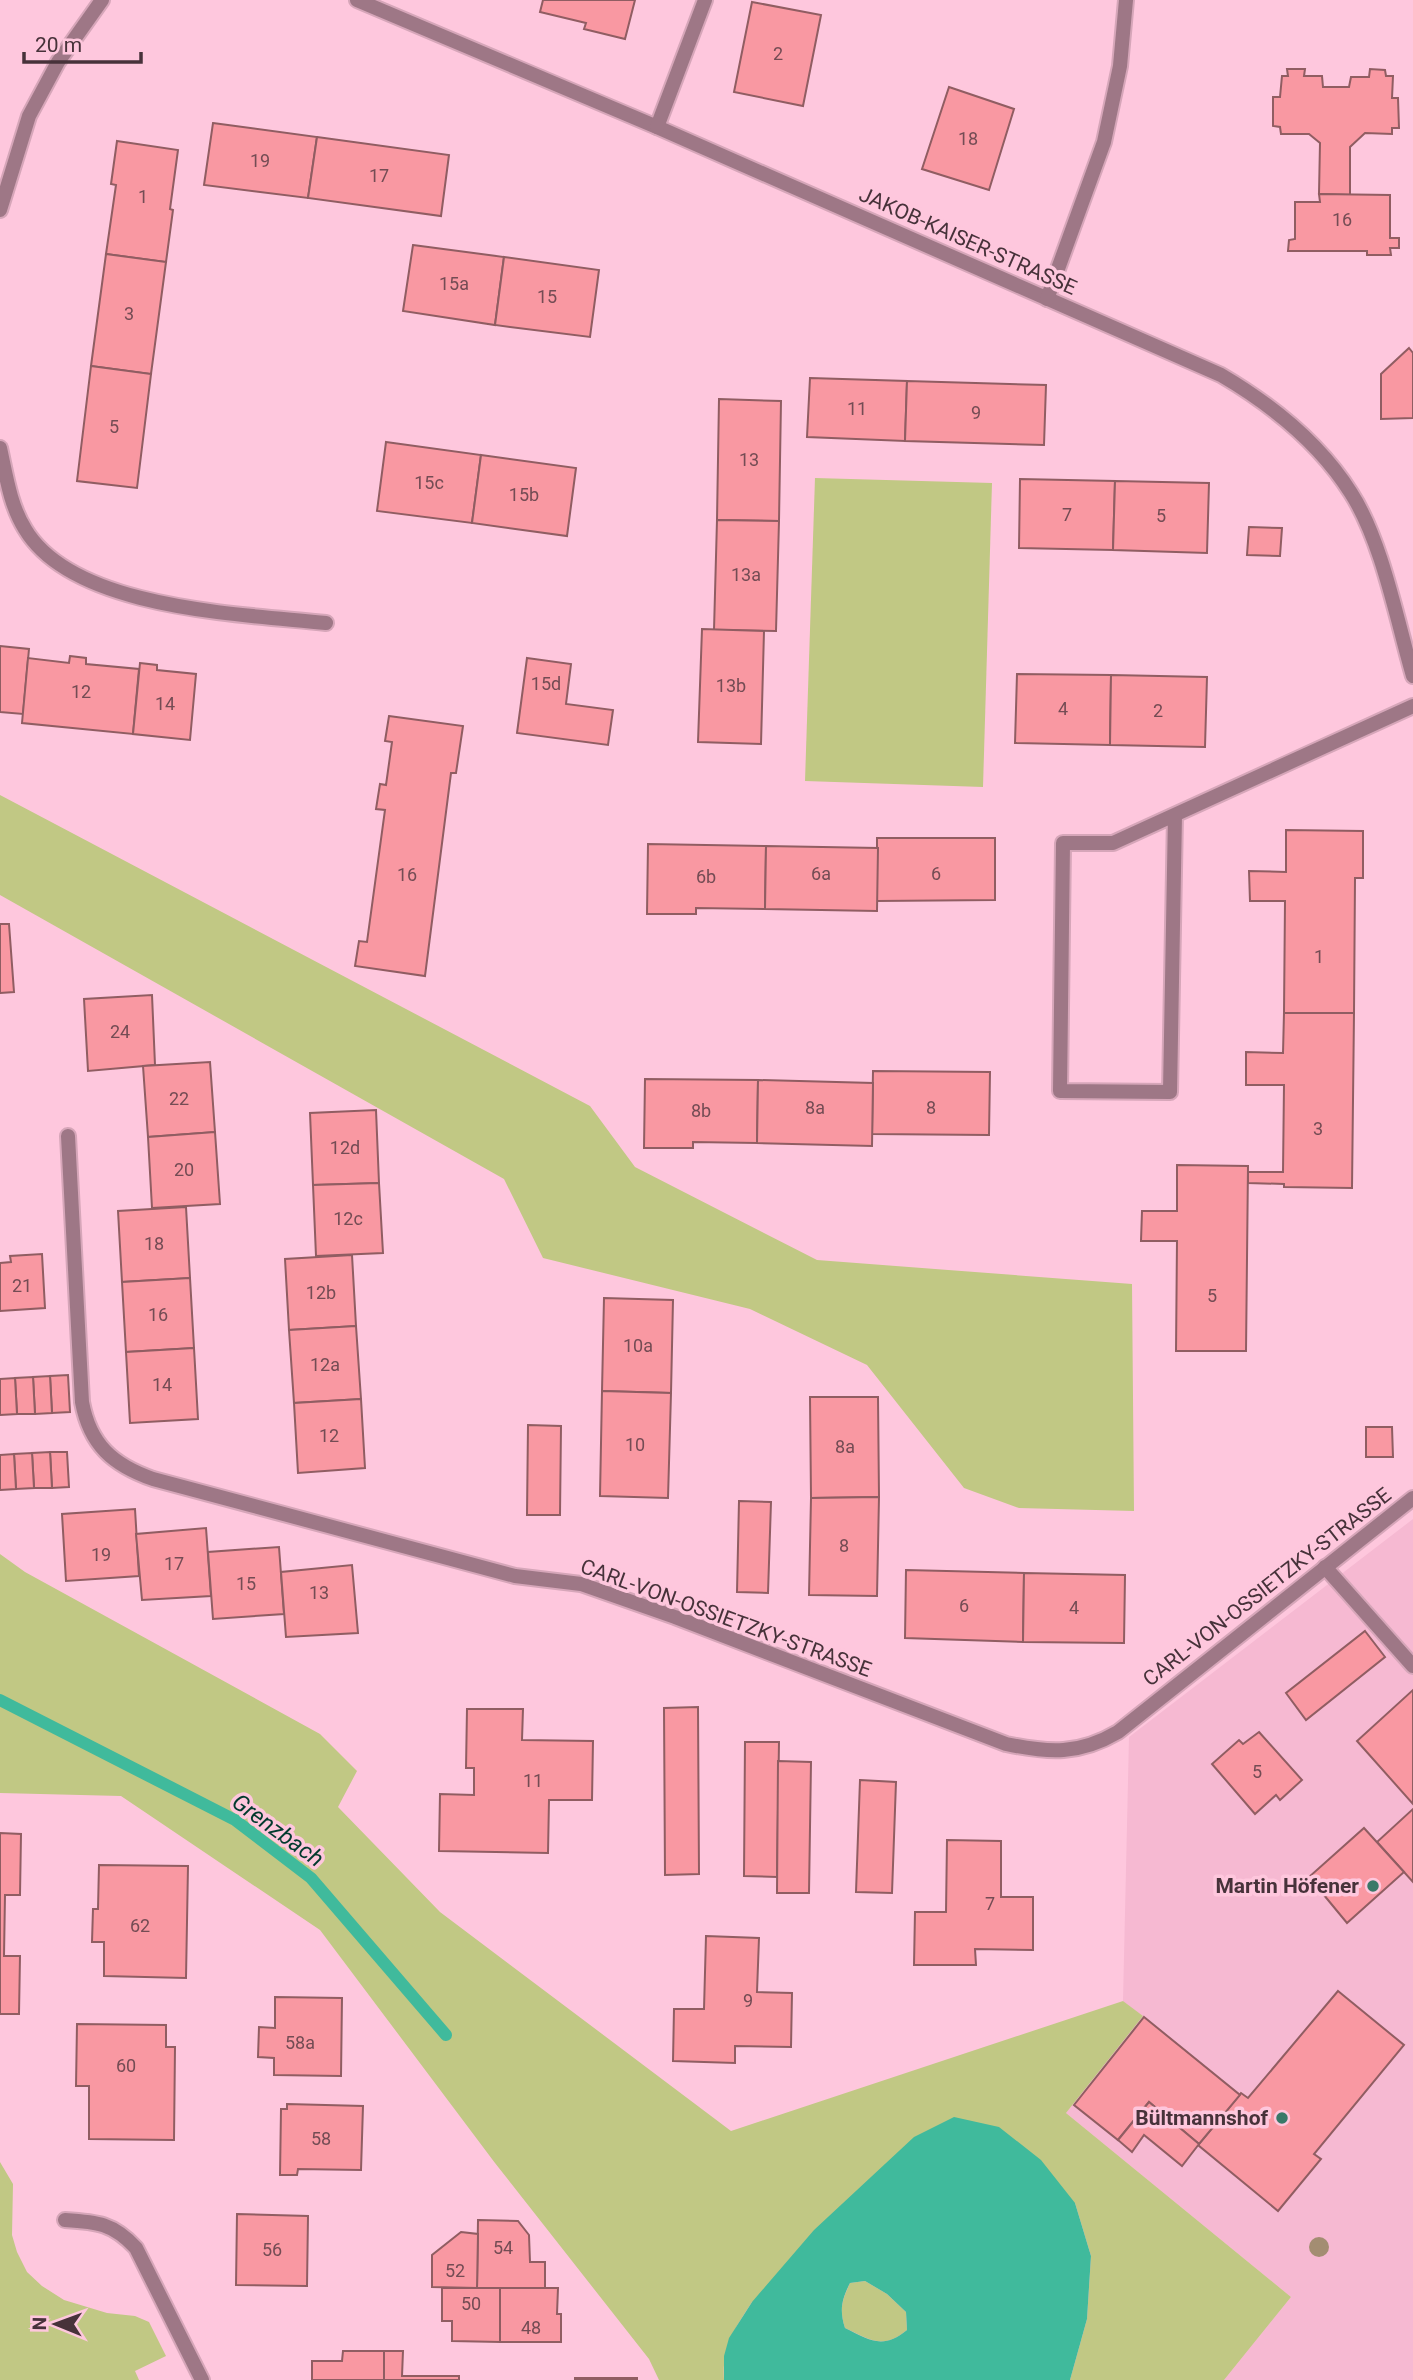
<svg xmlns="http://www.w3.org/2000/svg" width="1413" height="2380" viewBox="0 0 1413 2380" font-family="Roboto,sans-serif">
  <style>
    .built { fill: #f6b9d2 }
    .green { fill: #c1c884 }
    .water { fill: #40ba9c; fill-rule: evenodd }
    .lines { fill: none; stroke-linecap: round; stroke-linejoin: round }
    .stream { stroke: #40ba9c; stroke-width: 12 }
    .building { fill: #f998a2; stroke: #905d62; stroke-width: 2 }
    .street-casing { stroke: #d6a6b9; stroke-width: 18 }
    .street { stroke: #9e7786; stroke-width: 14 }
    .tree { fill: #a38d72 }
    .poi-dot { fill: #397968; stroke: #fec7dd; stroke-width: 2.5 }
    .labels { text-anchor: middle; stroke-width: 7; stroke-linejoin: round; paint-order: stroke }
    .number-label { font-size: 18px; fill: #744c54 }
    .street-label { font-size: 21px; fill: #47323a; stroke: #fec7dd }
    .poi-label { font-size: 21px; font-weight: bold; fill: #47323a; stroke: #fec7dd; text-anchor: end }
    .water-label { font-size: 23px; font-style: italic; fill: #023a2e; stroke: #fec7dd }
  </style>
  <rect width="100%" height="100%" fill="#fec7dd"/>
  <!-- built -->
  <path class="built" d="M1413 1519V2380H1224L1291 2297 1066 2113 1142 2017 1123 2001 1129 1737Z"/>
  <!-- green -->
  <g class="green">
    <path d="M815 478 992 483 983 787 805 781Z"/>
    <path d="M0 795 590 1106 635 1167 817 1260 1132 1284 1134 1511 1019 1508 964 1488 867 1365 750 1309 543 1258 504 1179 0 895Z"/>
    <path d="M0 1554 25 1572 320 1734 357 1771 338 1807 440 1912 731 2131 1123 2001 1143 2016 1066 2113 1291 2297 1224 2380H1070L1087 2319 1091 2256 1075 2203 752 2302C734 2330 722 2346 724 2380H659L649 2359 495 2163 320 1930 121 1796 0 1793Z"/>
    <path d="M0 2162 13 2184 12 2235 17 2252 27 2272 42 2286 64 2300 107 2313 135 2316 149 2322 166 2356 135 2371 139 2380H0Z"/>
    <path d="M865 2281 887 2294 906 2312 907 2330C883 2350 870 2340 845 2328 839 2310 842 2300 850 2283Z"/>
  </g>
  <!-- water -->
  <path class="water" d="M954 2117 999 2127 1041 2160 1075 2203 1091 2256 1087 2319 1070 2380H724V2356L729 2338 752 2302 814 2230 914 2137ZM865 2281 887 2294 906 2312 907 2330C883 2350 869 2340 845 2328 839 2310 842 2299 850 2283Z"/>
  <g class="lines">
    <!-- stream -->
    <path class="stream" d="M0 1700 235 1820 311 1878 446 2035"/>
  </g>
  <!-- building -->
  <g class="building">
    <path d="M543 0H635L625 39 584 29 586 23 540 12Z"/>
    <path d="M752 2 821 15 803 106 734 92Z"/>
    <path d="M1287 69H1305L1304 76H1322L1323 87H1349L1351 77H1369L1370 69 1385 70 1386 76H1393L1392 98H1398L1399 128H1392V134L1365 133 1350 147V195L1319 194 1320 143 1309 134H1281L1280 127 1273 126V97H1280L1282 76H1288Z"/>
    <path d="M949 87 1014 109 989 190 922 169Z"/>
    <path d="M213 123 317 137 308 198 204 185Z"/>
    <path d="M317 137 449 155 441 216 308 198Z"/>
    <path d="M117 141 178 150 170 209 173 210 166 262 106 254 116 185 111 184Z"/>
    <path d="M1319 194 1390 195V238H1399V248H1390L1391 255H1367V251H1288L1289 240 1295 239V202H1320Z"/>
    <path d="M413 245 504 257 495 325 403 311Z"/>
    <path d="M106 254 166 262 151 374 91 366Z"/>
    <path d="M504 257 599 270 590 337 495 325Z"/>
    <path d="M1409 348 1413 353V418L1381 419V374Z"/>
    <path d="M91 366 151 374 137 488 77 481Z"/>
    <path d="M810 378 907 381 905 441 807 437Z"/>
    <path d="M907 381 1046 385 1044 445 905 441Z"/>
    <path d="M719 399 781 401 779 521 717 520Z"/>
    <path d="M386 442 481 455 472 523 377 511Z"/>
    <path d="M481 455 576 468 567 536 472 523Z"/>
    <path d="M1020 479 1115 481 1113 550 1019 548Z"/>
    <path d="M1115 481 1209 483 1207 553 1113 550Z"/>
    <path d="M717 520 779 521 776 631 714 630Z"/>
    <path d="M1249 527 1282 528 1280 556 1247 555Z"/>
    <path d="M702 629 764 631 761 744 698 742Z"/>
    <path d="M0 646 29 649 23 714 0 712Z"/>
    <path d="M70 656 86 658V664L139 669 133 734 22 723 28 658 69 663Z"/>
    <path d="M527 658 571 664 566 704 613 710 608 745 517 733Z"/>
    <path d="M140 663 157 665V670L196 674 190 740 133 734Z"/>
    <path d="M1017 674 1111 675 1110 745 1015 743Z"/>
    <path d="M1111 675 1207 677 1205 747 1110 745Z"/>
    <path d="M389 716 463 726 456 773H451L425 976 355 966 359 941 367 942 385 810 376 809 380 784 386 785 392 742 385 741Z"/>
    <path d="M1286 830 1363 831V878H1355L1354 1013H1284L1285 901H1250L1249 871 1286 872Z"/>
    <path d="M877 838H995V900L877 901Z"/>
    <path d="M648 844 766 846 765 909 696 908V914H647Z"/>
    <path d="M766 846 878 848 877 911 765 909Z"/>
    <path d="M0 924H9L14 992 0 993Z"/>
    <path d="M152 995 155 1065 88 1071 84 999Z"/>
    <path d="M1284 1013H1354L1352 1188 1284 1187V1184L1248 1183V1172H1283L1284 1085H1246V1052L1283 1053Z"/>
    <path d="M210 1062 215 1132 148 1137 143 1066Z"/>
    <path d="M873 1071 990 1072 989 1135 872 1134Z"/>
    <path d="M645 1079 758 1080 757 1143 693 1142V1148H644Z"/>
    <path d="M758 1080 873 1083 872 1146 757 1143Z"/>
    <path d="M376 1110 379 1183 313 1185 310 1113Z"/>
    <path d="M215 1132 220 1204 152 1208 148 1137Z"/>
    <path d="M1177 1165 1248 1166 1246 1351H1176L1177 1241H1141L1142 1211H1177Z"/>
    <path d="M379 1183 383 1253 316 1256 313 1185Z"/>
    <path d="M186 1207 190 1278 122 1282 118 1211Z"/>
    <path d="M42 1254 45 1308 0 1311V1263L11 1262 10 1256Z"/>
    <path d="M352 1255 356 1326 289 1330 285 1259Z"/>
    <path d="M190 1278 194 1348 126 1352 122 1282Z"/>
    <path d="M604 1298 673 1300 671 1393 602 1391Z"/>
    <path d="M356 1326 361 1399 294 1403 289 1330Z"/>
    <path d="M194 1348 198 1419 130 1423 126 1352Z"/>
    <path d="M68 1375 70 1412 52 1413 50 1376Z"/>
    <path d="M50 1376 52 1413 35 1414 33 1377Z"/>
    <path d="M33 1377 35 1414H17L15 1378Z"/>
    <path d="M15 1378 17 1414 0 1415V1379Z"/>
    <path d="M602 1391 671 1393 668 1498 600 1496Z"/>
    <path d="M810 1397H878L879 1497 811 1498Z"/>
    <path d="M361 1399 365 1468 298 1473 294 1403Z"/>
    <path d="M528 1425 561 1426 560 1515H527Z"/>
    <path d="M1366 1427H1392L1393 1457H1366Z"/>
    <path d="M50 1452H67L69 1487 52 1488Z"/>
    <path d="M50 1452 52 1488H34L32 1453Z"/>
    <path d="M32 1453 34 1488 16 1489 14 1454Z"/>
    <path d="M14 1454 16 1489 0 1490V1455Z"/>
    <path d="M879 1497 877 1596 809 1595 811 1498Z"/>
    <path d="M739 1501 771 1502 768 1593 737 1592Z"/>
    <path d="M135 1509 139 1576 66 1581 62 1514Z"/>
    <path d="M206 1528 211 1596 142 1600 136 1534Z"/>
    <path d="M279 1547 284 1614 213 1619 208 1552Z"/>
    <path d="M352 1565 358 1633 286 1637 281 1572Z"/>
    <path d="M906 1570 1024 1573 1023 1642 905 1638Z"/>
    <path d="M1024 1573 1125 1575 1124 1643 1023 1642Z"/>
    <path d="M1365 1631 1385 1657 1306 1720 1286 1693Z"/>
    <path d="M1413 1690V1804L1357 1741Z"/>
    <path d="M698 1707 699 1874 665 1875 664 1708Z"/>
    <path d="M467 1709H523L522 1740 593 1741 592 1800H549L548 1853 439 1851 440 1794 474 1795V1768H466Z"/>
    <path d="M1259 1732 1302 1780 1280 1800 1276 1795 1255 1814 1212 1764 1239 1740 1243 1744Z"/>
    <path d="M745 1742H779L777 1877 744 1876Z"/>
    <path d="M778 1761 811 1762 809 1893H777Z"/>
    <path d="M860 1780 896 1782 892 1893 856 1892Z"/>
    <path d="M1413 1809V1882L1377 1842Z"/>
    <path d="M1364 1828 1404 1872 1347 1923 1309 1877Z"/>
    <path d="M0 1833 21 1834 20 1895H5L4 1956H20L19 2014H0Z"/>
    <path d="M947 1840 1001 1841V1897H1033V1950L975 1949 976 1965H914L915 1912H946Z"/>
    <path d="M99 1865 188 1866 186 1978 104 1976V1942H92L93 1909H98Z"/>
    <path d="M706 1936 759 1938 757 1992 792 1993 791 2047 735 2046V2063L673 2061 674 2009H704Z"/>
    <path d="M1338 1991 1404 2045 1314 2154 1321 2159 1278 2211 1198 2145 1241 2093 1248 2098Z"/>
    <path d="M275 1997 342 1998 341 2076 274 2075V2058L258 2057 259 2027 275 2028Z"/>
    <path d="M1144 2017 1240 2095 1199 2144 1149 2102 1118 2140 1074 2105Z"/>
    <path d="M77 2024 166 2025V2047H175L174 2140 89 2139V2086H76Z"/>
    <path d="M1149 2102 1199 2144 1182 2166 1144 2135 1132 2152 1118 2140Z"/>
    <path d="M287 2104 363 2106 361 2170 298 2169 297 2175H280L281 2109H287Z"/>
    <path d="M237 2214 308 2216 307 2286 236 2285Z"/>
    <path d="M478 2220 518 2221 529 2235 530 2262H545V2288H477Z"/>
    <path d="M461 2232 478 2234 477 2288 432 2287V2255Z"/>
    <path d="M442 2288H500V2342L452 2341V2321H442Z"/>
    <path d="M500 2288H558L557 2314H561V2342H500Z"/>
    <path d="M343 2351H384V2380H312V2361H342Z"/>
    <path d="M384 2351H403L402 2376H459V2380H384Z"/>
    <rect x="575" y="2378" width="62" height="2"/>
  </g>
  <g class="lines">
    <defs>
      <g id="street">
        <path d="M357 0 657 127 1221 375C1272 405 1319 442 1351 493 1382 541 1397 621 1413 676"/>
        <path d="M657 127 705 0"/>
        <path d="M0 210 29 116 58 62 102 0"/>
        <path d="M1047 299 1104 142 1120 66 1126 0"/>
        <path d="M0 448C6 475 10 505 25 529 73 610 243 614 326 623"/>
        <path d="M1175 815 1170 1092 1060 1091 1063 843H1113L1413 706"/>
        <path d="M68 1136 82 1402C90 1445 113 1465 153 1479L515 1576 581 1584 675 1617 1006 1744C1049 1753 1079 1755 1118 1732L1413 1498"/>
        <path d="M1325 1567 1413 1666"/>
        <path d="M65 2220C97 2222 113 2223 136 2248L202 2380"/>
      </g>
    </defs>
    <!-- street casing -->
    <use href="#street" class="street-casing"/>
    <!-- street -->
    <use href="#street" class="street"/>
  </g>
  <!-- trees -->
  <circle class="tree" cx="1319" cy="2247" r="10"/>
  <!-- markers -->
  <g class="poi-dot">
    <circle cx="1373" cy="1886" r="7"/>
    <circle cx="1282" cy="2118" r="7"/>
  </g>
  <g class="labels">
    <!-- number labels -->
    <g class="number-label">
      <text x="778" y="60">2</text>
      <text x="968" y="145">18</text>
      <text x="260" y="167">19</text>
      <text x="379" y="182">17</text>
      <text x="143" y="203">1</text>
      <text x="1342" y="226">16</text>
      <text x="454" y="290">15a</text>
      <text x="547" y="303">15</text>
      <text x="129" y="320">3</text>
      <text x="857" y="415">11</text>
      <text x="976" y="419">9</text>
      <text x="114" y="433">5</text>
      <text x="749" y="466">13</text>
      <text x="429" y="489">15c</text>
      <text x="524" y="501">15b</text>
      <text x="1067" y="521">7</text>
      <text x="1161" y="522">5</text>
      <text x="746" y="581">13a</text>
      <text x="546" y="690">15d</text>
      <text x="731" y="692">13b</text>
      <text x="81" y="698">12</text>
      <text x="165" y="710">14</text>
      <text x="1063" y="715">4</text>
      <text x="1158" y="717">2</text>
      <text x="821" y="880">6a</text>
      <text x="936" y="880">6</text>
      <text x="407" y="881">16</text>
      <text x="706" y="883">6b</text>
      <text x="1319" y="963">1</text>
      <text x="120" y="1038">24</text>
      <text x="179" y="1105">22</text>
      <text x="815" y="1114">8a</text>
      <text x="931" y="1114">8</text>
      <text x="701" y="1117">8b</text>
      <text x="1318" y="1135">3</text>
      <text x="345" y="1154">12d</text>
      <text x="184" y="1176">20</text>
      <text x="348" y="1225">12c</text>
      <text x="154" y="1250">18</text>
      <text x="22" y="1292">21</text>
      <text x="321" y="1299">12b</text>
      <text x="1212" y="1302">5</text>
      <text x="158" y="1321">16</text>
      <text x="638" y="1352">10a</text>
      <text x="325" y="1371">12a</text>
      <text x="162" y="1391">14</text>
      <text x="329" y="1442">12</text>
      <text x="635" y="1451">10</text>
      <text x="845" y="1453">8a</text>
      <text x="844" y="1552">8</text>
      <text x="101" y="1561">19</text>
      <text x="174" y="1570">17</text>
      <text x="246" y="1590">15</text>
      <text x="319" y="1599">13</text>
      <text x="964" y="1612">6</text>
      <text x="1074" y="1614">4</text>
      <text x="1257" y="1778">5</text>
      <text x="533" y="1787">11</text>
      <text x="990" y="1910">7</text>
      <text x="140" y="1932">62</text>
      <text x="748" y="2007">9</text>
      <text x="300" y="2049">58a</text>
      <text x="126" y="2072">60</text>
      <text x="321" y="2145">58</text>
      <text x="503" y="2254">54</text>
      <text x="272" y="2256">56</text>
      <text x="455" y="2277">52</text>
      <text x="471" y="2310">50</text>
      <text x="531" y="2334">48</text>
    </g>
    <!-- street labels -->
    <g class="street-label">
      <text transform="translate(968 241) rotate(24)" y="7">JAKOB-KAISER-STRASSE</text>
      <text transform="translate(1267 1587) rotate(-38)" y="7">CARL-VON-OSSIETZKY-STRASSE</text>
      <text transform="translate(726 1618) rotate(20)" y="7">CARL-VON-OSSIETZKY-STRASSE</text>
    </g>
    <!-- poi labels -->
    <g class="poi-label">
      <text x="1359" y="1893">Martin Höfener</text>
      <text x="1268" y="2125">Bültmannshof</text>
    </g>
    <!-- water labels -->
    <g class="water-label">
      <text transform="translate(278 1830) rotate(36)" y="8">Grenzbach</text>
    </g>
  </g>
  <!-- north arrow -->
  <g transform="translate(56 2324) rotate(271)" stroke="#fec7dd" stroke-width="5" paint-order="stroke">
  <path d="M0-5L12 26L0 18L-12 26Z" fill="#47323a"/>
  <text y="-10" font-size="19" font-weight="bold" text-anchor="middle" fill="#47323a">N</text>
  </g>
  <!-- scale -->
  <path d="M24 52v10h117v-10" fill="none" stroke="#47323a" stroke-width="3.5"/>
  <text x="35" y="52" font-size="21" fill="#47323a" stroke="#fec7dd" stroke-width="5" paint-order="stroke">20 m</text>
</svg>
